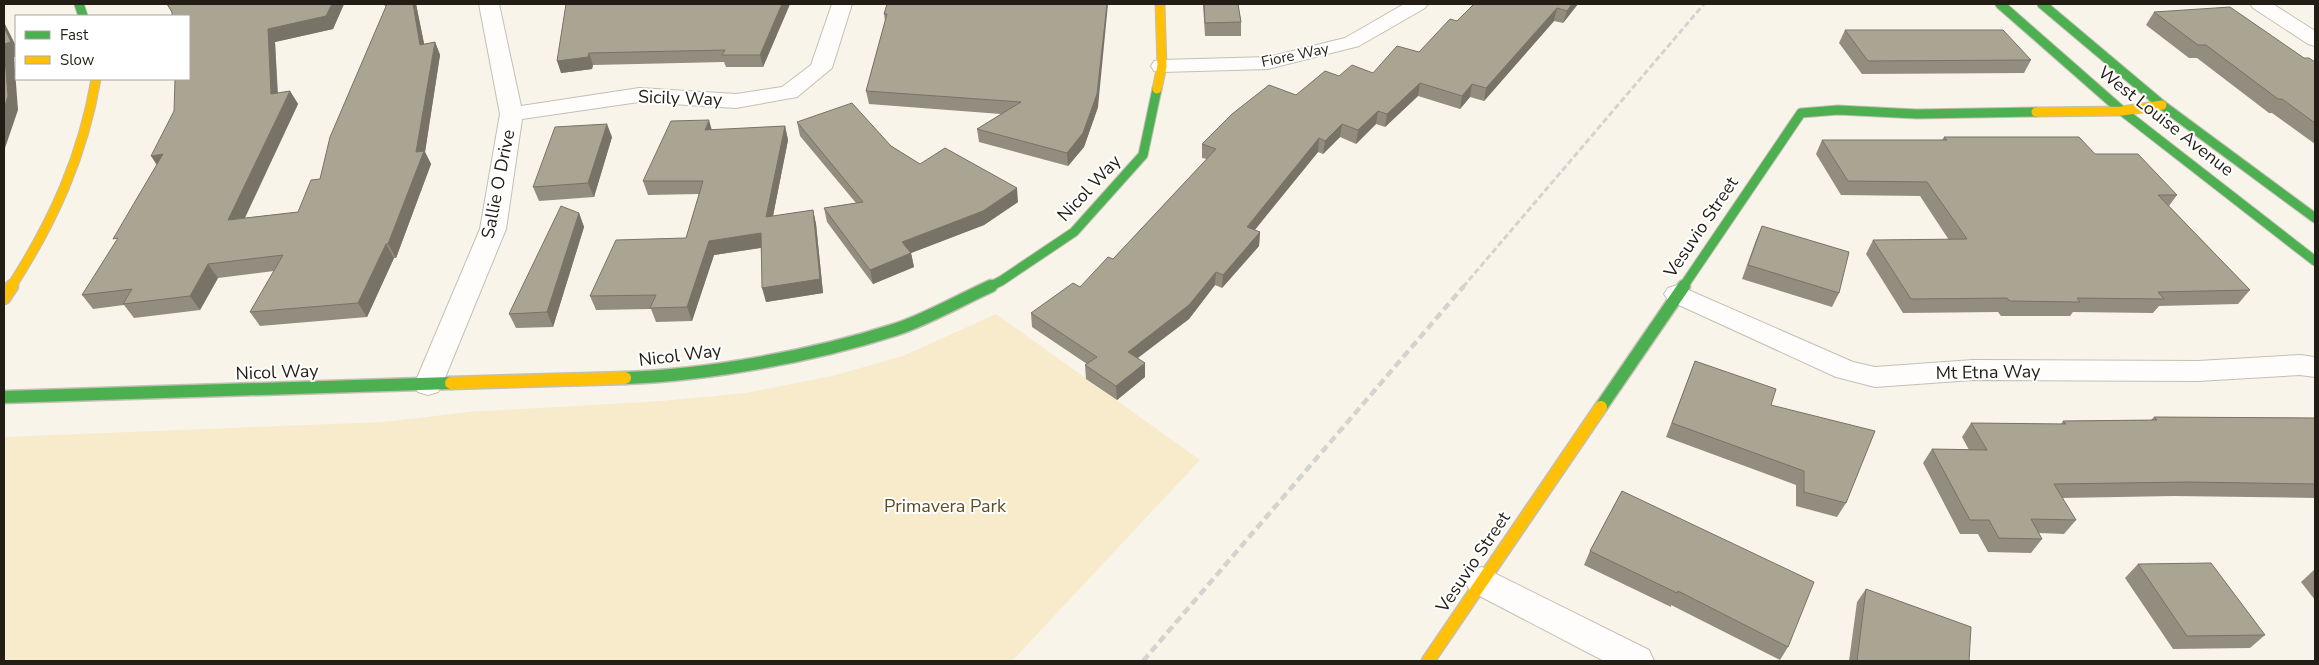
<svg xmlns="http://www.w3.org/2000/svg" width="2319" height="665" viewBox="0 0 2319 665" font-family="'Nunito Sans',sans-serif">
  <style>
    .green { fill: #f7ebcc }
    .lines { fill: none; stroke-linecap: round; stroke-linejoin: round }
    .street-casing { stroke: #c4bfb6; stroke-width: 2 }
    .fast-far1-casing { stroke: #c4bfb6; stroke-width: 11 }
    .fast-casing { stroke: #c4bfb6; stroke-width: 15 }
    .slow-far1-casing { stroke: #c4bfb6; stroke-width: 11 }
    .slow-casing { stroke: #c4bfb6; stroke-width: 15 }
    .street { fill: #fefdfc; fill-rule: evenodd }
    .fast-far1 { stroke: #4caf50; stroke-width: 9 }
    .fast { stroke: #4caf50; stroke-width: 12 }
    .slow-far1 { stroke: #ffc107; stroke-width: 9 }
    .slow { stroke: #ffc107; stroke-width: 12 }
    .rail-far1 { stroke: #d4d3d0; stroke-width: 3; stroke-dasharray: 6 3; stroke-linecap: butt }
    .rail { stroke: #d4d3d0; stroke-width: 4.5; stroke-dasharray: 8 4.5; stroke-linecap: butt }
    .wall { fill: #928d7e }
    .shaded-wall { fill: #777367 }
    .building { fill: #aaa493; stroke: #777367 }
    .labels { text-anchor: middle; stroke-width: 4; stroke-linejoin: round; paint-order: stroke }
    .far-street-label { font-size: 15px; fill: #221e15; stroke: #fff }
    .street-label { font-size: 18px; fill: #221e15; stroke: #fff }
    .park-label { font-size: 18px; fill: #5d4c1d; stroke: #fff }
  </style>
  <rect width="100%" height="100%" fill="#f9f4e9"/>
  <!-- green -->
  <path class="green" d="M996 314 1200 460 1012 661H4V437L383 422 469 412 661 401 746 393 832 376 903 356Z"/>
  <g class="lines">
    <defs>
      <g id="street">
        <path d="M479 4H499L521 106 639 88 736 94 782 87 811 65 832 4H852L832 68 797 97 736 108 639 102 522 119 506 229 442 385 438 392 428 395 418 392 414 385 480 229 500 114Z"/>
        <path d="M1404 4H1428L1425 8 1359 46 1268 69 1162 72 1154 71 1151 66 1154 61 1162 60 1268 57 1345 38Z"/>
        <path d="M2250 4H2273L2315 31V46L2308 44 2253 8Z"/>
        <path d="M1677 285 1853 362 1875 367 1973 360 2198 361 2300 355 2315 357V377L2300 375 2198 381 1973 380 1875 387 1836 377 1668 300 1664 294 1668 288Z"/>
        <path d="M1482 567 1649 650 1654 661H1604L1470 591 1465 581 1470 571Z"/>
      </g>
      <g id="fast-far1">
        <path d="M79 4 83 16"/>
        <path d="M2000 4 2122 111 2315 261"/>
        <path d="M2042 4 2162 105 2315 218"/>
        <path d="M989 287 1001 281 1074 232 1143 155 1157 89"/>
        <path d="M1683 287 1801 113 1838 110 1917 114 2036 112"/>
      </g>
      <g id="fast">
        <path d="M625 378C710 375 813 356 894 330 924 321 962 299 991 286"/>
        <path d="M4 397 451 383"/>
        <path d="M1601 407 1684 286"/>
      </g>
      <g id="slow-far1">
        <path d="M1157 89 1162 66 1160 4"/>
        <path d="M2036 112 2122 111 2162 105"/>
        <path d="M11 287C53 222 83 156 96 79"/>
      </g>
      <g id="slow">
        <path d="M4 298 12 286"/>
        <path d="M451 383 625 378"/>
        <path d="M1428 661 1601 407"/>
      </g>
    </defs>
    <!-- street casing -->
    <use href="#street" class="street-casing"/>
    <!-- fast-far1 casing -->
    <use href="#fast-far1" class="fast-far1-casing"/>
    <!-- fast casing -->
    <use href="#fast" class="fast-casing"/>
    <!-- slow-far1 casing -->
    <use href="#slow-far1" class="slow-far1-casing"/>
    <!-- slow casing -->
    <use href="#slow" class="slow-casing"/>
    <!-- street -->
    <use href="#street" class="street"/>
    <!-- fast-far1 -->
    <use href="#fast-far1" class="fast-far1"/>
    <!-- fast -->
    <use href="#fast" class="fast"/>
    <!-- slow-far1 -->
    <use href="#slow-far1" class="slow-far1"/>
    <!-- slow -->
    <use href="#slow" class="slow"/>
    <!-- rail-far1 -->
    <path class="rail-far1" d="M1463 287 1704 4"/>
    <!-- rail -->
    <path class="rail" d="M1143 661 1464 286"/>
  </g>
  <!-- wall -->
  <g class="wall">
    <path d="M167 4H344L333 29 275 42 278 93 290 91 298 104 245 218 298 212 320 179 386 6 381 4H416L424 44 435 42 440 55 425 152 431 164 396 258H394L367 317 260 326 250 312 274 271 218 278 200 310 134 318 124 305 93 309 82 295 116 242 157 165 189 79 172 13Z"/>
    <path d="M566 4H790L763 67H726L724 62 593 65 592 69 561 73Z"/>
    <path d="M887 4 1098 107 1084 147 1068 166 979 142 977 129 1001 114 869 104 866 91 885 21 884 14Z"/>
    <path d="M1203 4H1238L1241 22V36H1205Z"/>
    <path d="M1578 4 1563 23 1554 21 1484 101 1470 97 1460 109 1418 96 1385 127 1376 124 1356 144 1340 137 1323 154 1318 152 1254 230 1260 232 1259 246 1222 288 1215 285 1189 319 1138 358 1145 377 1117 400 1086 379 1085 365 1087 364 1032 327 1031 313 1080 287 1113 259 1207 159 1202 158V144L1296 95 1339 76 1373 73 1419 52 1457 21Z"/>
    <path d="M2154 12 2315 62V144L2272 113H2269L2197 58H2189L2146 25Z"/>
    <path d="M1845 30 2031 60 2024 73 1862 74 1839 43Z"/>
    <path d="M797 122 891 146 920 164 1018 202 984 225 911 253 914 267 873 284 827 222 824 208 856 203 800 136Z"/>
    <path d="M785 126 788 140 773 216 813 210 816 224 823 293 766 302 761 248 714 255 692 321 656 322 651 309 596 310 590 296 686 238 699 194 648 195 643 181 711 130Z"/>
    <path d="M612 137 594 197 539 201 533 187Z"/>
    <path d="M1944 137 2095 154 2177 195 2169 206 2250 290 2238 304 2159 306 2153 313 2073 312 2070 316H2001L1998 312 1903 313 1866 254 1873 240H1949L1920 196 1841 195 1816 154 1822 140H1942Z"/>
    <path d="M579 213 584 227 553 327 516 328 509 314Z"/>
    <path d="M1762 226 1839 293 1832 307 1742 279 1756 240Z"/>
    <path d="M1695 361 1771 405 1846 503 1837 517 1796 506V485L1666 437Z"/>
    <path d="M2154 417 2315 418V498L2174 496 2062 498 2076 520 2064 534 2039 533 2042 539 2031 553 1988 552 1978 534H1960L1923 463 1932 449 1969 450 1962 437 1971 423 2061 424 2063 421 2151 420Z"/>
    <path d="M1622 491 1788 647 1780 660 1671 605V607L1584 565 1590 551Z"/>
    <path d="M2138 564 2265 635 2250 648 2173 649 2125 578Z"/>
    <path d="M2315 569V600L2301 582Z"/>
    <path d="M1866 589 1969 661H1849L1857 602Z"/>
  </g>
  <!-- shaded-wall -->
  <g class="shaded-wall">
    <path d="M332 4H344L333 29 275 42 278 107 271 94 268 29Z"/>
    <path d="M413 4H416L427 58 420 45Z"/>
    <path d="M782 4H790L763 67 760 55Z"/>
    <path d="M1107 4H1108L1098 107 1084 147 1068 166 1067 153Z"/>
    <path d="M1572 4H1578L1563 23 1567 11Z"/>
    <path d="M1557 8 1554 21 1484 101 1486 88Z"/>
    <path d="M4 22 16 46V57H14L18 110 4 151Z"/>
    <path d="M435 42 440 55 425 152 431 164 396 258 388 244 416 152Z"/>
    <path d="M589 53 593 65 592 69 561 73 557 61Z"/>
    <path d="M1420 83 1418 96 1385 127 1387 114Z"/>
    <path d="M1472 84 1470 97 1460 109 1462 96Z"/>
    <path d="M290 91 298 104 237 234 228 220Z"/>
    <path d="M1378 111 1376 124 1356 144 1358 130Z"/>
    <path d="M709 120 713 134 705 130Z"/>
    <path d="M607 124 612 137 594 197 588 183Z"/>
    <path d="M1342 124 1340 137 1323 154 1325 141Z"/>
    <path d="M785 126 788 140 770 231 766 217Z"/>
    <path d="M1319 138 1318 152 1246 241 1247 227Z"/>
    <path d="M163 154 160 170 151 156Z"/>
    <path d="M1017 188 1018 202 984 225 911 253 914 267 873 284 870 270 902 242Z"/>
    <path d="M813 210 816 224 823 293 766 302 762 288Z"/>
    <path d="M579 213 584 227 553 327 547 312Z"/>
    <path d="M1260 232 1259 246 1222 288 1223 275Z"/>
    <path d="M761 233 765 247 714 255 692 321 687 307 709 241Z"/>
    <path d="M386 244 394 258 367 317 358 303Z"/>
    <path d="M208 264 218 278 200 310 190 296Z"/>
    <path d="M1216 272 1215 285 1189 319 1128 365V352Z"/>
    <path d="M1145 363V377L1117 400 1116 386Z"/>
  </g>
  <!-- building -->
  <g class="building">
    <path d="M167 4H332L326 16 268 29 271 94 290 91 228 220 298 212 311 180 320 179 330 137 387 4H413L420 45 435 42 416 152 424 151 388 244H386L358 303 250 312 283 255 208 264 190 296 123 304 132 289 82 295 118 238 113 239 163 154 151 156 174 111 175 79H189V16H172V12Z"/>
    <path d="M566 4H782L760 55H722L725 50 589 53 588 57 557 61Z"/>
    <path d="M887 4H1107L1097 94 1083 133 1067 153 977 129 1021 102 866 91 887 14H884Z"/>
    <path d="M1204 4H1238L1241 22 1205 23Z"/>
    <path d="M1474 4H1572L1567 11 1557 8 1486 88 1472 84 1462 96 1420 83 1387 114 1378 111 1358 130 1342 124 1325 141 1319 138 1247 227 1260 232 1223 275 1216 272 1189 305 1128 352 1145 363 1116 386 1085 365 1097 357 1031 313 1073 283 1080 287 1108 257 1113 259 1216 149 1202 144 1232 114 1269 85 1296 95 1325 71 1339 76 1352 65 1373 73 1397 46 1419 52 1450 19 1457 21Z"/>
    <path d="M2230 7 2304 58H2309L2315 62V123L2282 99H2278L2206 45H2198L2154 12Z"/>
    <path d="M4 27 11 42 4 44 8 96 4 109Z"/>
    <path d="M1845 30H2003L2031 60 1868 61Z"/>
    <path d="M852 103 891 146 920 164 945 148 1017 188 983 211 902 242 911 253 870 270 824 208 863 202 797 122Z"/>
    <path d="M709 120 705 130 785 126 766 217 813 210 820 279 762 288 761 233 709 241 687 307 650 308 656 295 590 296 616 240 686 238 703 181H643L671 121Z"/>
    <path d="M607 124 588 183 533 187 555 127Z"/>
    <path d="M1944 137H2079L2095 154H2138L2177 195H2158L2250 290 2158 292 2164 299 2077 298 2080 302 2010 301 2007 298 1911 299 1873 240 1967 239 1927 182 1848 181 1822 140H1947Z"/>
    <path d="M561 206 579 213 547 312 509 314Z"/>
    <path d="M1762 226 1849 252 1839 293 1748 265Z"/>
    <path d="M1695 361 1776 389 1771 405 1875 431 1846 503 1804 492V471L1672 423Z"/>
    <path d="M2154 417 2315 418V484L2187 482 2054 484 2076 520 2031 519 2042 539 1999 538 1989 520H1970L1932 449 1987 450 1971 423 2066 424 2063 421 2157 420Z"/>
    <path d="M1622 491 1814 582 1788 647 1678 591 1677 593 1590 551Z"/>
    <path d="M2211 563 2265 635 2187 636 2138 564Z"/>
    <path d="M1866 589 1971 627 1969 661H1857Z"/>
  </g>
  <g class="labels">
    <!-- far-street labels -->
    <g class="far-street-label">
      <text transform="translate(1295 55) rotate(-12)" y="5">Fiore Way</text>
    </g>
    <!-- street labels -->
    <g class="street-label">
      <text transform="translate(680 98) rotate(2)" y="6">Sicily Way</text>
      <text transform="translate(2166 121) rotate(38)" y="6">West Louise Avenue</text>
      <text transform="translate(498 184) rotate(-79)" y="6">Sallie O Drive</text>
      <text transform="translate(1089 188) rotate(-47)" y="6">Nicol Way</text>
      <text transform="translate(1701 227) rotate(-56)" y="6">Vesuvio Street</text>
      <text transform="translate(680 355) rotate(-7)" y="6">Nicol Way</text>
      <text transform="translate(277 372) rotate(-2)" y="6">Nicol Way</text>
      <text transform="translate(1988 372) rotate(-1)" y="6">Mt Etna Way</text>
      <text transform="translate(1473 562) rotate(-56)" y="6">Vesuvio Street</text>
    </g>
    <!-- park labels -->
    <g class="park-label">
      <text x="945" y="512">Primavera Park</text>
    </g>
  </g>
  <!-- border -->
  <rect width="2319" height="665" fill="none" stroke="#221e15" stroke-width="10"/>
  <!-- legend -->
  <rect x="15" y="15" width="175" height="65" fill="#ffffff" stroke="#a7a5a1"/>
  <rect x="25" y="31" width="25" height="8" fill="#4caf50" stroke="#a7a5a1"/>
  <text x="60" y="40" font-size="15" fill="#221e15">Fast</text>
  <rect x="25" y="56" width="25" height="8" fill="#ffc107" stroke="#a7a5a1"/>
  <text x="60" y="65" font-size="15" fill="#221e15">Slow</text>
</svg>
